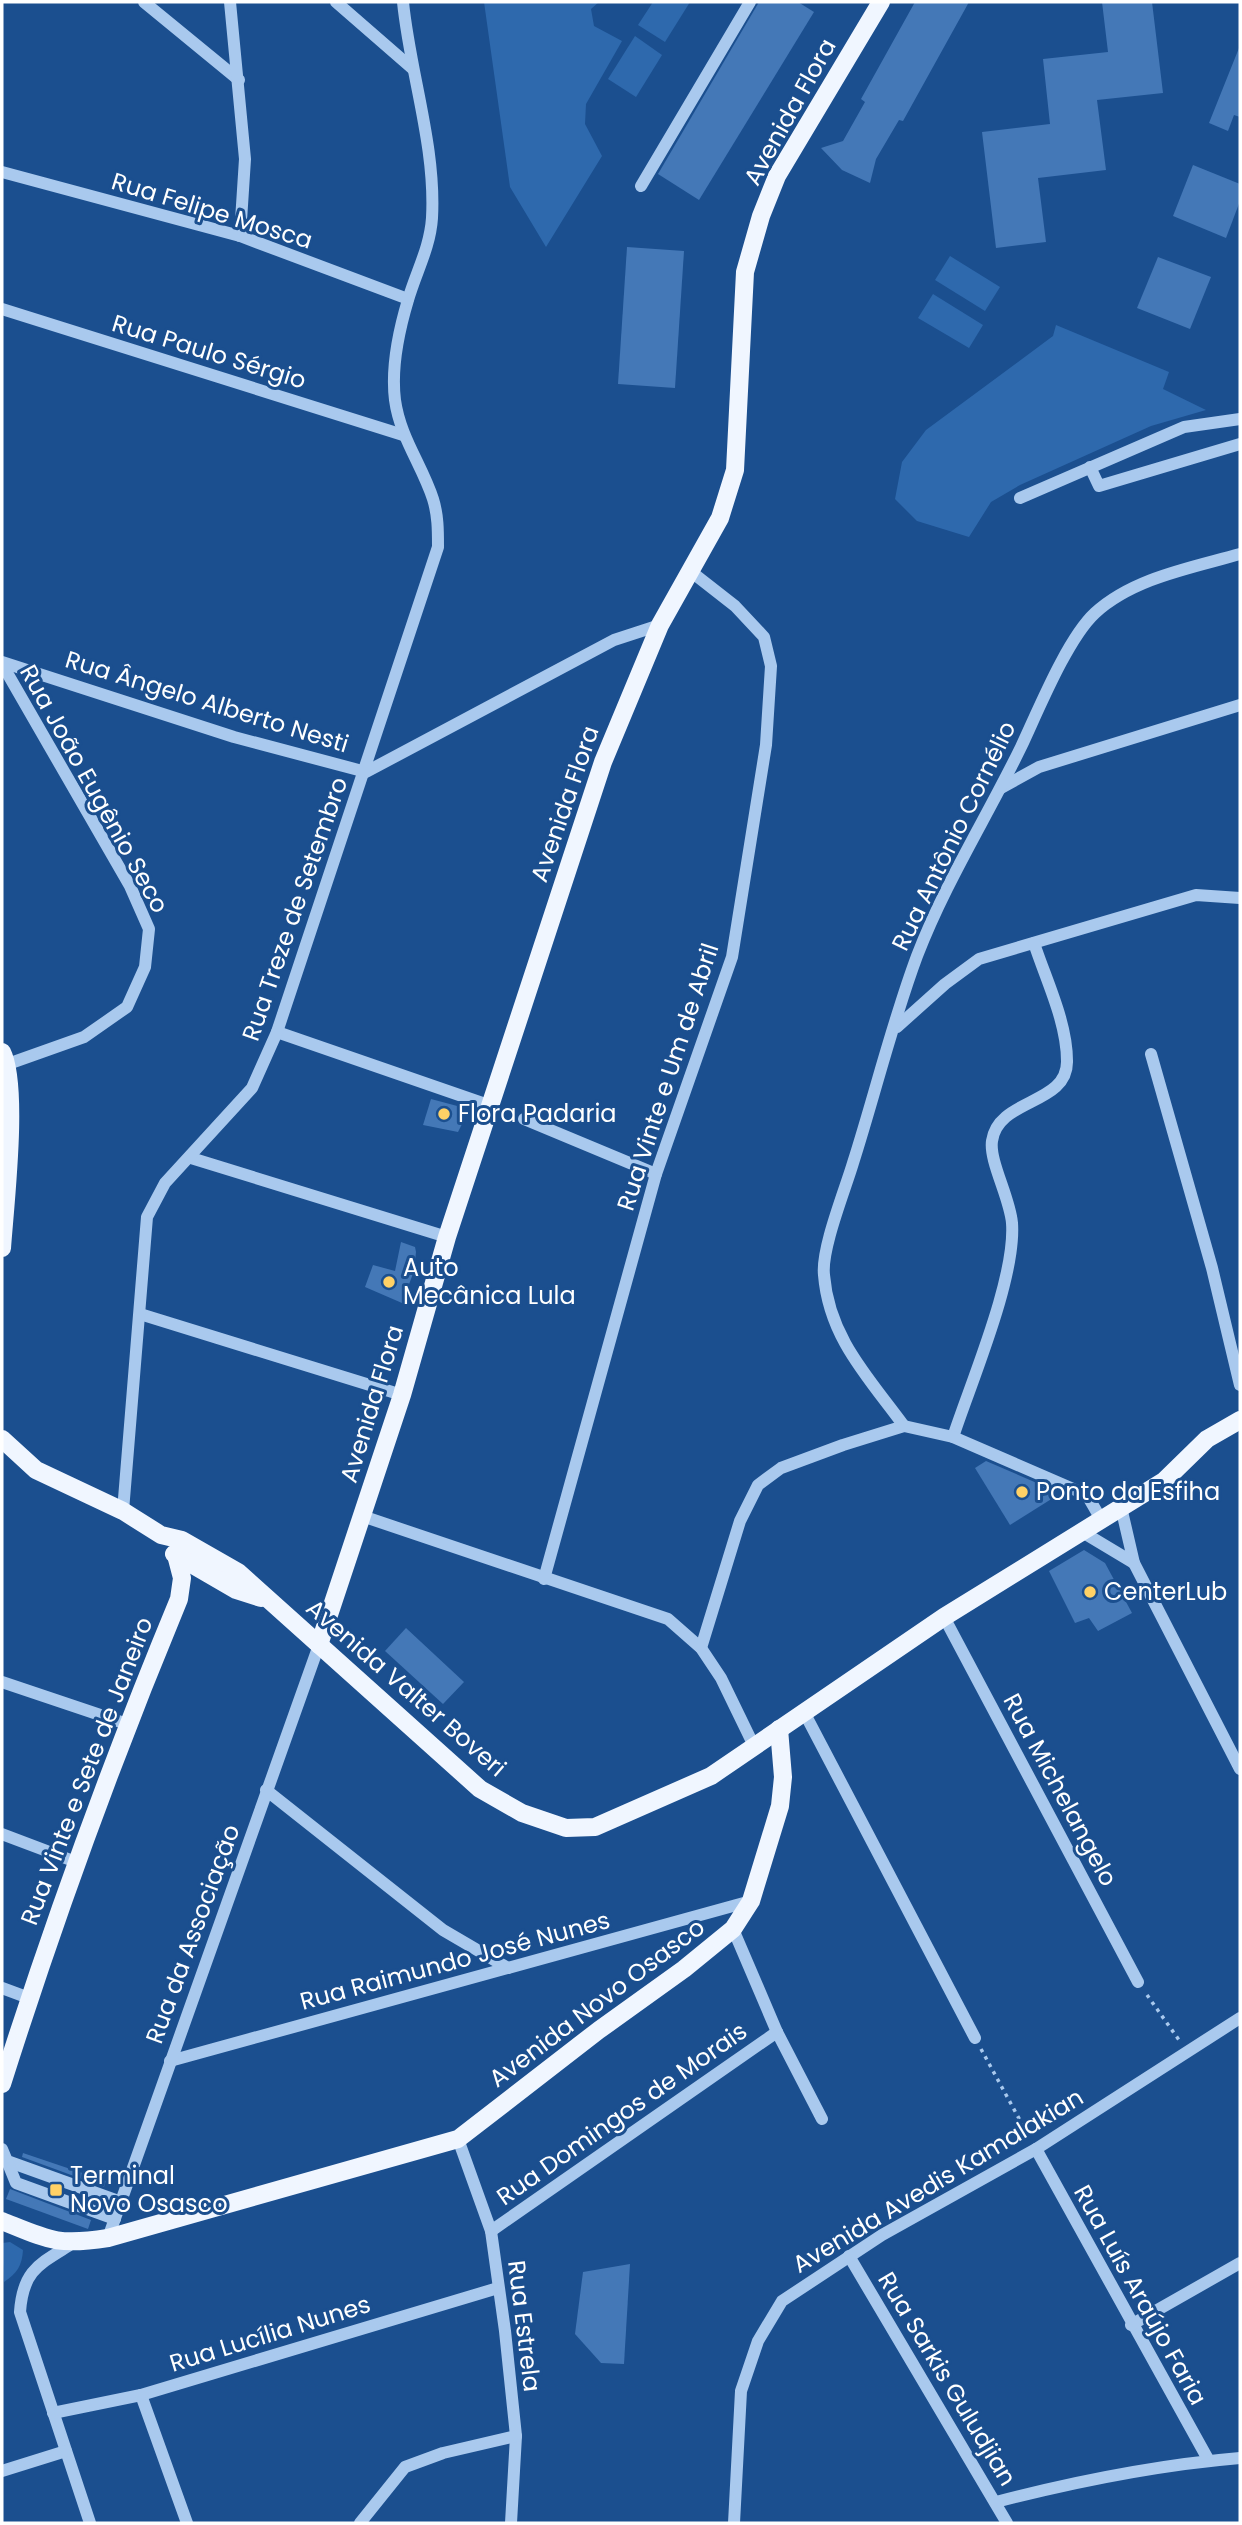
<svg xmlns="http://www.w3.org/2000/svg" width="1242" height="2525" viewBox="0 0 1242 2525" font-family="Poppins,sans-serif">
  <style>
    .green { fill: #2e69ad }
    .building { fill: #4478b7 }
    .lines { fill: none; stroke-linecap: round; stroke-linejoin: round }
    .path { stroke: #a9c9ee; stroke-width: 3.5; stroke-dasharray: 3.5 5; stroke-linecap: butt }
    .minor { stroke: #a9c9ee; stroke-width: 12 }
    .major { stroke: #f0f6ff; stroke-width: 18 }
    .poi-dot { fill: #ffd166; stroke: #1b4f8f; stroke-width: 2.5 }
    .labels { text-anchor: middle; stroke-width: 6; stroke-linejoin: round; paint-order: stroke }
    .street-label { font-size: 24px; fill: #fff; stroke: #1b4f8f }
    .poi-label { font-size: 24px; fill: #fff; stroke: #1b4f8f; text-anchor: start }
  </style>
  <rect width="100%" height="100%" fill="#1b4f8f"/>
  <!-- green -->
  <g class="green">
    <path d="M484 2H599L591 9 594 26 622 41 586 104 585 124 602 156 546 247 510 187Z"/>
    <path d="M653 2H690L665 42 638 25Z"/>
    <path d="M635 36 662 55 636 97 608 79Z"/>
    <path d="M950 256 1000 287 985 311 935 280Z"/>
    <path d="M933 294 983 325 969 348 918 318Z"/>
    <path d="M1056 325 1169 372 1163 389 1206 410 1151 426 1020 485 991 502 969 537 917 521 895 499 902 462 926 430 1053 336Z"/>
    <path d="M10 2242 23 2250C22 2266 17 2273 4 2282L2 2243Z"/>
  </g>
  <!-- building -->
  <g class="building">
    <path d="M759 2H798L814 12 699 200 658 174Z"/>
    <path d="M915 2H969L903 121 899 120 876 159 870 183 842 170 821 148 843 141 865 102 861 99Z"/>
    <path d="M1102 2H1152L1163 93 1097 100 1106 170 1038 178 1046 242 996 248 982 132 1050 124 1043 59 1108 52Z"/>
    <path d="M1239 48 1240 117 1234 115 1228 131 1209 123Z"/>
    <path d="M1193 165 1240 184V201L1226 238 1173 216Z"/>
    <path d="M627 247 684 251 675 388 618 384Z"/>
    <path d="M1158 257 1211 277 1190 329 1137 308Z"/>
    <path d="M431 1099 461 1107 464 1120 458 1132 423 1125Z"/>
    <path d="M401 1242 415 1247 416 1252 414 1271 402 1303 365 1287 373 1265 395 1271Z"/>
    <path d="M986 1461 1046 1487 1053 1498 1010 1525 975 1468Z"/>
    <path d="M1084 1550 1105 1563 1132 1613 1098 1631 1089 1618 1075 1623 1049 1571Z"/>
    <path d="M406 1628 464 1682 443 1704 385 1651Z"/>
    <path d="M23 2153 106 2181 104 2187 22 2157Z"/>
    <path d="M10 2189 91 2220 88 2229 6 2199Z"/>
    <path d="M630 2264 624 2364 601 2363 575 2334 583 2272Z"/>
  </g>
  <g class="lines">
    <!-- path -->
    <g class="path">
      <path d="M1147 1995 1179 2040"/>
      <path d="M981 2049 1028 2135"/>
    </g>
    <!-- minor -->
    <g class="minor">
      <path d="M144 2 239 80"/>
      <path d="M230 2 245 159 240 236"/>
      <path d="M336 2 413 69"/>
      <path d="M2 172 240 236 408 299"/>
      <path d="M641 186 750 2"/>
      <path d="M2 309 403 435"/>
      <path d="M1090 467 1099 486 1240 444"/>
      <path d="M1020 498 1184 427 1240 419"/>
      <path d="M2 662 234 737 366 772 614 640 660 625"/>
      <path d="M2 664 130 886 149 929 145 967 127 1007 84 1037 8 1064"/>
      <path d="M1001 788 1039 767 1240 705"/>
      <path d="M897 1027 945 984 979 959 1196 895 1240 898"/>
      <path d="M277 1032 491 1106"/>
      <path d="M1151 1054 1212 1268 1240 1385"/>
      <path d="M524 1119 656 1174"/>
      <path d="M191 1158 447 1237"/>
      <path d="M140 1314 402 1395"/>
      <path d="M904 1426C869 1378 829 1338 824 1275 821 1249 845 1190 853 1163 875 1094 892 1023 917 956 945 883 987 817 1021 747 1038 711 1067 639 1095 613 1133 578 1191 568 1240 554"/>
      <path d="M953 1437C971 1382 1016 1278 1012 1223 1010 1198 989 1161 992 1141 998 1098 1068 1105 1067 1061 1067 1022 1046 980 1034 943"/>
      <path d="M1121 1507 1134 1563 1240 1769"/>
      <path d="M123 1511 147 1217 165 1183 252 1088 277 1032 438 547C438 530 438 515 433 499 422 465 400 437 395 400 391 368 399 330 408 300 416 272 430 248 432 218 436 146 410 73 403 2"/>
      <path d="M362 1516 668 1619 701 1648 721 1678 754 1746"/>
      <path d="M1084 1533 1134 1563"/>
      <path d="M544 1579 656 1174 732 957 766 745 771 666 764 637 735 606 689 570"/>
      <path d="M944 1617 1138 1982"/>
      <path d="M701 1648 740 1521 758 1485 781 1468 843 1445 904 1426 953 1437 1087 1495 1102 1521"/>
      <path d="M2 1682 127 1724"/>
      <path d="M804 1712 975 2038"/>
      <path d="M266 1790 443 1930 508 1968"/>
      <path d="M2 1834 76 1862"/>
      <path d="M733 1929 777 2032 822 2119"/>
      <path d="M2 1988 29 1998"/>
      <path d="M170 2061 751 1901"/>
      <path d="M458 2139 491 2231 505 2331 516 2436 511 2523"/>
      <path d="M2 2149 7 2161 121 2202"/>
      <path d="M1036 2149 1209 2461"/>
      <path d="M7 2161 16 2183 115 2219"/>
      <path d="M491 2231 777 2032"/>
      <path d="M108 2238 319 1645"/>
      <path d="M73 2243C40 2264 23 2269 20 2312L90 2523"/>
      <path d="M849 2256 1007 2523"/>
      <path d="M1131 2325 1240 2263"/>
      <path d="M141 2395 187 2523"/>
      <path d="M53 2413 141 2395 498 2288"/>
      <path d="M2 2471 66 2451"/>
      <path d="M996 2502C1077 2481 1157 2465 1240 2458"/>
      <path d="M360 2523 405 2467 443 2453 516 2436"/>
      <path d="M734 2523 741 2391 758 2341 782 2301 882 2235 1036 2149 1240 2018"/>
    </g>
    <!-- major -->
    <g class="major">
      <path d="M2 1052C19 1086 5 1205 2 1248"/>
      <path d="M2 1439 36 1470 123 1511 161 1535 182 1540 238 1572 480 1789 522 1813 566 1828 595 1827 711 1776 944 1617 1164 1481 1207 1439 1240 1420"/>
      <path d="M174 1554 236 1590 261 1598"/>
      <path d="M319 1645 402 1395 447 1237 603 762 660 625 720 518 735 470 745 272 761 216 777 176 881 2"/>
      <path d="M2 2084C54 1920 113 1758 179 1599L182 1578 176 1555"/>
      <path d="M2 2221C49 2240 57 2246 108 2238L458 2139 599 2030 684 1969 733 1929 751 1901 780 1806 783 1777 779 1729"/>
    </g>
  </g>
  <!-- markers -->
  <g class="poi-dot">
    <circle cx="444" cy="1114" r="7"/>
    <circle cx="389" cy="1282" r="7"/>
    <circle cx="1022" cy="1492" r="7"/>
    <circle cx="1090" cy="1592" r="7"/>
    <rect x="49" y="2183" width="14" height="14" rx="3.5"/>
  </g>
  <g class="labels">
    <!-- street labels -->
    <g class="street-label">
      <text transform="translate(790 112) rotate(-61)" y="8">Avenida Flora</text>
      <text transform="translate(212 211) rotate(17)" y="8">Rua Felipe Mosca</text>
      <text transform="translate(209 352) rotate(17)" y="8">Rua Paulo Sérgio</text>
      <text transform="translate(207 702) rotate(17)" y="8">Rua Ângelo Alberto Nesti</text>
      <text transform="translate(94 789) rotate(61)" y="8">Rua João Eugênio Seco</text>
      <text transform="translate(565 804) rotate(-71)" y="8">Avenida Flora</text>
      <text transform="translate(954 836) rotate(-64)" y="8">Rua Antônio Cornélio</text>
      <text transform="translate(295 909) rotate(-71)" y="8">Rua Treze de Setembro</text>
      <text transform="translate(668 1077) rotate(-72)" y="8">Rua Vinte e Um de Abril</text>
      <text transform="translate(372 1404) rotate(-73)" y="8">Avenida Flora</text>
      <text transform="translate(406 1688) rotate(41)" y="8">Avenida Valter Boveri</text>
      <text transform="translate(87 1771) rotate(-69)" y="8">Rua Vinte e Sete de Janeiro</text>
      <text transform="translate(1060 1790) rotate(62)" y="8">Rua Michelangelo</text>
      <text transform="translate(193 1934) rotate(-70)" y="8">Rua da Associação</text>
      <text transform="translate(455 1961) rotate(-15)" y="8">Rua Raimundo José Nunes</text>
      <text transform="translate(597 2003) rotate(-37)" y="8">Avenida Novo Osasco</text>
      <text transform="translate(622 2114) rotate(-35)" y="8">Rua Domingos de Morais</text>
      <text transform="translate(938 2181) rotate(-31)" y="8">Avenida Avedis Kamalakian</text>
      <text transform="translate(1140 2295) rotate(61)" y="8">Rua Luís Araújo Faria</text>
      <text transform="translate(524 2326) rotate(83)" y="8">Rua Estrela</text>
      <text transform="translate(270 2334) rotate(-17)" y="8">Rua Lucília Nunes</text>
      <text transform="translate(947 2379) rotate(59)" y="8">Rua Sarkis Guludjian</text>
    </g>
    <!-- poi labels -->
    <g class="poi-label">
      <text x="458" y="1122">Flora Padaria</text>
      <text x="403" y="1276">Auto<tspan x="403" dy="28">Mecânica Lula</tspan></text>
      <text x="1036" y="1500">Ponto da Esfiha</text>
      <text x="1104" y="1600">CenterLub</text>
      <text x="70" y="2184">Terminal<tspan x="70" dy="28">Novo Osasco</tspan></text>
    </g>
  </g>
  <!-- border -->
  <rect width="1242" height="2525" fill="none" stroke="#ffffff" stroke-width="7"/>
</svg>
